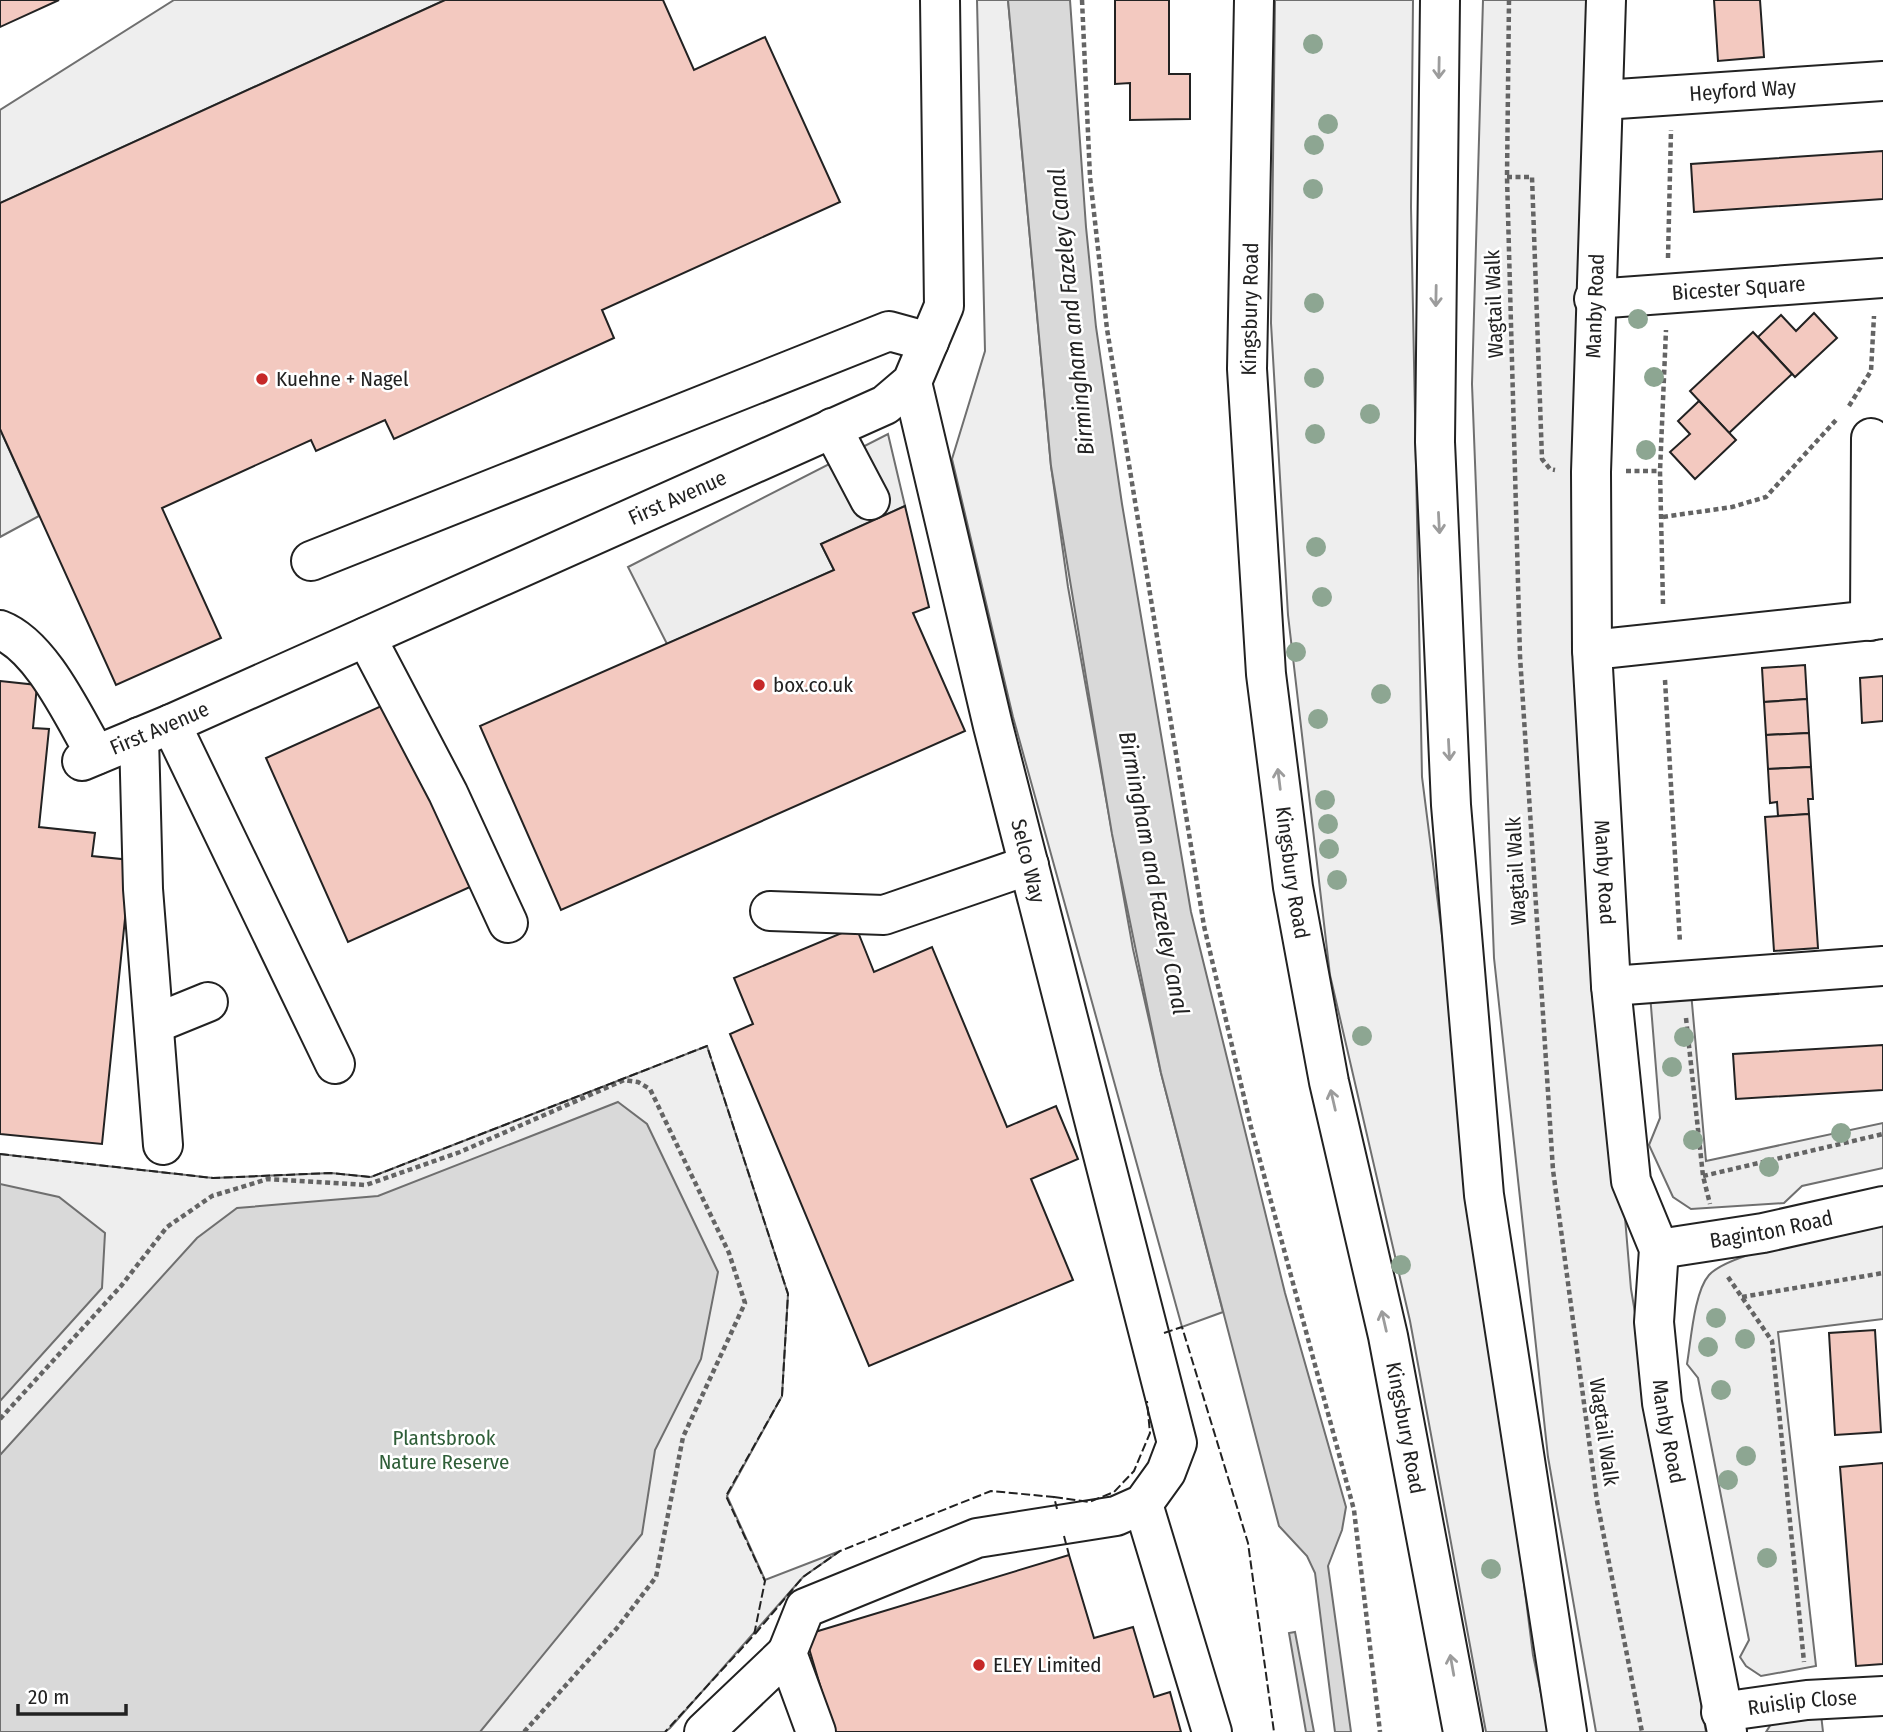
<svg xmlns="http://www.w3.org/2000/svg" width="1883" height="1732" viewBox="0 0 1883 1732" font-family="'Fira Sans Condensed',sans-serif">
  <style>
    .green { fill: #eee; stroke: #6f6f6f; stroke-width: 2 }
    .parking { fill: #ededed; stroke: #6f6f6f; stroke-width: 2 }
    .water { fill: #d9d9d9; stroke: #6f6f6f; stroke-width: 2 }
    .building { fill: #f3c9c0; stroke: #222; stroke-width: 2 }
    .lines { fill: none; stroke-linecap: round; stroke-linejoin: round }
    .minor-casing { stroke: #222; stroke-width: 42 }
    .highway-casing { stroke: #222; stroke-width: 42 }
    .path { stroke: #646464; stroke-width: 4.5; stroke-dasharray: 5 3.5; stroke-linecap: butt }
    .minor { stroke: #fff; stroke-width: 38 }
    .highway { stroke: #fff; stroke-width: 38 }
    .fence { stroke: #222; stroke-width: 2; stroke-dasharray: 9 3.5; stroke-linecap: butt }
    .tree { fill: #8da692 }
    .oneway { stroke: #9c9c9c }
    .poi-dot { fill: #c62828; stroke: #fff; stroke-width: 2.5 }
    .labels { text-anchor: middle; stroke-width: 5; stroke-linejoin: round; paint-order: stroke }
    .street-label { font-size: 21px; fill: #222; stroke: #fff }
    .poi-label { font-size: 21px; fill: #222; stroke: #fff; text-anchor: start }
    .park-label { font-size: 21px; fill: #2f5e38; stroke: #fff }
    .water-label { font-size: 23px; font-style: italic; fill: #222; stroke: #fff }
  </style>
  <rect width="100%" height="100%" fill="#fff"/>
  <!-- green -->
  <g class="green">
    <path d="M174 0H445L0 203V110Z"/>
    <path d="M977 0H1008L1051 466 1068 587 1133 949 1161 1073 1223 1312 1182 1327 1013 717 952 459 985 351Z"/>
    <path d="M1275 0H1413L1411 207 1422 777 1533 1655 1549 1732H1486L1410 1321 1330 975 1288 615 1271 323Z"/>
    <path d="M1483 0H1594L1580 682 1631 1289 1706 1732H1596L1548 1457 1494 958 1472 384Z"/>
    <path d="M0 429 39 516 0 537Z"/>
    <path d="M1691 992 1706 1161 1883 1123V1168L1802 1186 1784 1203 1691 1209 1673 1197 1649 1145 1660 1118 1650 994Z"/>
    <path d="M707 1046 788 1294 782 1396 727 1496 765 1580 840 1551 803 1577 670 1728 665 1732H0V1154L213 1178 331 1173 371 1177Z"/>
    <path d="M1883 1223V1319L1778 1332 1816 1666 1761 1676 1746 1666 1740 1657 1749 1640 1698 1378 1687 1364C1691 1341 1694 1292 1709 1275 1732 1250 1846 1232 1883 1223Z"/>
    <path d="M1821 1714 1823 1732H1766L1773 1721Z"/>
  </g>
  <!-- parking -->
  <path class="parking" d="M888 434 905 506 821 544 834 570 667 644 628 567Z"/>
  <!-- water -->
  <g class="water">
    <path d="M1008 0H1070L1086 227 1096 327 1122 504 1191 912 1285 1293 1346 1507 1342 1530 1328 1566 1351 1732H1335L1315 1573 1307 1556 1279 1526 1161 1073 1112 834 1051 466Z"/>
    <path d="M618 1102 647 1124 718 1272 701 1359 655 1450 642 1534 480 1732H0V1455L197 1238 237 1208 378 1196Z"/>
    <path d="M0 1184 59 1197 105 1233 102 1288 0 1401Z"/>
    <path d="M1295 1632 1314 1732H1306L1289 1633Z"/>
  </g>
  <!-- building -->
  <g class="building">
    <path d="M0 0H59L0 27Z"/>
    <path d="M445 0H663L694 70 765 37 840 202 602 310 614 338 394 439 385 420 316 451 311 440 162 508 221 638 116 685 0 429V203Z"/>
    <path d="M1115 0H1169V74H1190V119L1130 120V83L1115 84Z"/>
    <path d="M1714 0H1760L1764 57 1718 61Z"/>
    <path d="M1883 151V199L1694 212 1691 164Z"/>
    <path d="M1814 313 1837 338 1795 377 1758 337 1781 315 1796 331Z"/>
    <path d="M1753 332 1792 374 1729 433 1690 391Z"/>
    <path d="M1699 401 1736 440 1695 479 1670 452 1690 434 1678 421Z"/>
    <path d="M905 506 929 607 913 613 965 731 561 910 480 726 834 570 821 544Z"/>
    <path d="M1805 665 1807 699 1764 702 1762 668Z"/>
    <path d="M1883 676V721L1862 723 1860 678Z"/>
    <path d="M0 681 37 685 33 728 49 729 39 827 95 833 92 856 131 860 102 1144 0 1134Z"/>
    <path d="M1807 699 1809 733 1766 735 1764 702Z"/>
    <path d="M388 703 470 887 348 942 266 758Z"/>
    <path d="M1809 733 1811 767 1768 769 1766 735Z"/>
    <path d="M1811 767 1813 799H1808L1809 814 1778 816 1777 802 1770 803 1768 769Z"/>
    <path d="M1809 814 1818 948 1774 951 1765 817Z"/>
    <path d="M856 927 874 972 932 947 1007 1127 1056 1106 1078 1159 1031 1179 1073 1280 869 1366 730 1034 753 1024 734 978Z"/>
    <path d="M1883 1045V1090L1736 1099 1733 1054Z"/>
    <path d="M1875 1330 1881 1432 1835 1435 1829 1333Z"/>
    <path d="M1883 1463V1664L1856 1666 1840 1467Z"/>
    <path d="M1069 1555 1094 1638 1133 1627 1154 1697 1170 1692 1181 1732H834L805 1635Z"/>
  </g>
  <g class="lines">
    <defs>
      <g id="minor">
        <path id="s1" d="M1606 0 1591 472 1592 650 1611 986 1631 1181 1659 1249 1654 1322 1662 1403 1727 1732"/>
        <path id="s2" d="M1603 100 1883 81"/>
        <path id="s3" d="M1594 299 1883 278"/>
        <path d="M832 428 870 500"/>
        <path d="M311 561 889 331 929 342"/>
        <path d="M1870 621 1871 438"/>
        <path d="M0 630C42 646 74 718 96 755"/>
        <path d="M366 637 448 793 508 923"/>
        <path d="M1592 650 1883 619"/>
        <path d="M171 724 335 1064"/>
        <path d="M139 737 143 889 163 1145"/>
        <path id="s4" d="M82 761 171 724 885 405 912 382 944 306 940 0"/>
        <path d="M770 911 884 915 1029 865"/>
        <path d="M1611 986 1883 966"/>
        <path d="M154 1024 208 1002"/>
        <path id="s5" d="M1659 1249 1763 1233 1883 1206"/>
        <path d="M1143 1504 1212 1732"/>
        <path id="s6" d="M1721 1712 1807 1700 1883 1696"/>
        <path d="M704 1732 787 1653"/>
        <path d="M816 1732 787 1653 805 1608 977 1538 1116 1516 1143 1504 1166 1472 1177 1443 993 726 912 382"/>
      </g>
      <g id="highway">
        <path id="s7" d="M1254 0 1247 369 1266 674 1293 887 1329 1082 1388 1336 1463 1732"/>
        <path d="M1440 0 1435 442 1451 805 1484 1195 1567 1732"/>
      </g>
    </defs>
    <!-- minor casing -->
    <use href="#minor" class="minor-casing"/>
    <!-- highway casing -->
    <use href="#highway" class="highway-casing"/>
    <!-- path -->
    <g class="path">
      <path d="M1082 0 1090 177 1107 329 1204 926 1251 1127 1354 1510 1380 1732"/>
      <path d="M1509 0 1507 177 1520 656 1553 1170 1597 1501 1642 1732"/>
      <path d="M1507 177H1532L1542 459 1550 469 1555 470"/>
      <path d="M1668 258 1671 130"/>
      <path d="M1849 406 1871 371 1874 316"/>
      <path d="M1626 471H1660"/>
      <path d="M1663 517 1732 507 1766 497 1836 420"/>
      <path d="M1663 604 1660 471 1666 330"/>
      <path d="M1665 680 1680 943"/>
      <path d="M1686 1018 1703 1176 1710 1204"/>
      <path d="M1703 1176 1883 1134"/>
      <path d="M1728 1277 1772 1341 1804 1662"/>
      <path d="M1742 1297 1883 1273"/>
      <path d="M0 1419 121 1286 167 1227 212 1196 268 1179 366 1185 460 1152 624 1080 638 1082 650 1089 729 1253 745 1303 683 1437 656 1577 617 1628 524 1732"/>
    </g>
    <!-- minor -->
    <use href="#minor" class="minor"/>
    <!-- highway -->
    <use href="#highway" class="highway"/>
    <!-- fence -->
    <g class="fence">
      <path d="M0 1154 213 1178 331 1173 371 1177 707 1046 788 1294 782 1396 726 1496 765 1581 754 1635 665 1732"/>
      <path d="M1164 1333 1182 1327 1248 1543 1274 1732"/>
      <path d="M1054 1497 1089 1502 1114 1492 1134 1471 1150 1433 1147 1401"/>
      <path d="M1064 1536 1069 1555"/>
      <path d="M755 1634 803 1577 840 1551 991 1491 1054 1497 1057 1509"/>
    </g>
  </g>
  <!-- trees -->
  <g class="tree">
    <circle cx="1313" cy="44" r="10"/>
    <circle cx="1328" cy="124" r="10"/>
    <circle cx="1314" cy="145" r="10"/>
    <circle cx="1313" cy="189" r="10"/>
    <circle cx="1314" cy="303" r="10"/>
    <circle cx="1638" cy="319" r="10"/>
    <circle cx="1654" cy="377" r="10"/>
    <circle cx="1314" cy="378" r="10"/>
    <circle cx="1370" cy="414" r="10"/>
    <circle cx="1315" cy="434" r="10"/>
    <circle cx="1646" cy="450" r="10"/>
    <circle cx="1316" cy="547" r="10"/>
    <circle cx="1322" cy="597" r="10"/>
    <circle cx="1296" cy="652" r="10"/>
    <circle cx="1381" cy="694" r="10"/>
    <circle cx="1318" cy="719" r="10"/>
    <circle cx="1325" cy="800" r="10"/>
    <circle cx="1328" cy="824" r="10"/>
    <circle cx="1329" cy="849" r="10"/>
    <circle cx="1337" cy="880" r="10"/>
    <circle cx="1362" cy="1036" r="10"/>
    <circle cx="1684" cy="1037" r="10"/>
    <circle cx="1672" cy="1067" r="10"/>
    <circle cx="1841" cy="1133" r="10"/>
    <circle cx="1693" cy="1140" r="10"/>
    <circle cx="1769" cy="1167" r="10"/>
    <circle cx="1401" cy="1265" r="10"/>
    <circle cx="1716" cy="1318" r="10"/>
    <circle cx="1745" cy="1339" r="10"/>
    <circle cx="1708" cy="1347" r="10"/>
    <circle cx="1721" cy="1390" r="10"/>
    <circle cx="1746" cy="1456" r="10"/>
    <circle cx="1728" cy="1480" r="10"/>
    <circle cx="1767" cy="1558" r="10"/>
    <circle cx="1491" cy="1569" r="10"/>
  </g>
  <!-- one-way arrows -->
  <defs><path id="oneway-shaft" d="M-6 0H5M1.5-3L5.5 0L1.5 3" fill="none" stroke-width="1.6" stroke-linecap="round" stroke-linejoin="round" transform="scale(1.75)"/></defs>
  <g class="oneway">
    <use href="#oneway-shaft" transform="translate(1439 68) rotate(91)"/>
    <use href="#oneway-shaft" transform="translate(1436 296) rotate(91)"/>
    <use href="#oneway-shaft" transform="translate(1439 523) rotate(87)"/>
    <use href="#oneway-shaft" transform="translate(1449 750) rotate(87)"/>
    <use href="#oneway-shaft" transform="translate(1279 779) rotate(-97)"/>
    <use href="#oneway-shaft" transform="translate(1333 1100) rotate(-103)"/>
    <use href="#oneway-shaft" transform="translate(1384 1321) rotate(-103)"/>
    <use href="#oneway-shaft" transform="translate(1452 1665) rotate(-100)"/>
  </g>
  <!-- markers -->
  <g class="poi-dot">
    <circle cx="262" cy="379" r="7"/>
    <circle cx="759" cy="685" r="7"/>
    <circle cx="979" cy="1665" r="7"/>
  </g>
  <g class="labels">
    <!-- street labels -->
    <g class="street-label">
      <text dy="7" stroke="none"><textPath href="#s2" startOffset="140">Heyford Way</textPath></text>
      <text dy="7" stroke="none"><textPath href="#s3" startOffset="145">Bicester Square</textPath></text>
      <text transform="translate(1494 304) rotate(-92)" y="7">Wagtail Walk</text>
      <text transform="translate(1595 306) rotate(-88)" y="7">Manby Road</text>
      <text transform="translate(1250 309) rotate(-89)" y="7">Kingsbury Road</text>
      <text dy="7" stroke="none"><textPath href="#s4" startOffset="651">First Avenue</textPath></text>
      <text dy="7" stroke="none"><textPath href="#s4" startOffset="84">First Avenue</textPath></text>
      <text transform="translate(1028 861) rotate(76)" y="7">Selco Way</text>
      <text transform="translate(1516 871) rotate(-93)" y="7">Wagtail Walk</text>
      <text dy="7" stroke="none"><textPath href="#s1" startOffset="873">Manby Road</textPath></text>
      <text dy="7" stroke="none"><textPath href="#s7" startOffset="875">Kingsbury Road</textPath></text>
      <text dy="7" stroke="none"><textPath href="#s5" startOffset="114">Baginton Road</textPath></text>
      <text dy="7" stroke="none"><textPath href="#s7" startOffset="1442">Kingsbury Road</textPath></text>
      <text transform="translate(1604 1432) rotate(82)" y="7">Wagtail Walk</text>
      <text dy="7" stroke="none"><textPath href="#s1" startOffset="1440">Manby Road</textPath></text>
      <text dy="7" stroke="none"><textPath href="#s6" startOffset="82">Ruislip Close</textPath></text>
    </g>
    <!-- poi labels -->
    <g class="poi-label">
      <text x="276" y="386">Kuehne + Nagel</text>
      <text x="773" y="692">box.co.uk</text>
      <text x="993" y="1672">ELEY Limited</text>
    </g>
    <!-- park labels -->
    <g class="park-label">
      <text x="444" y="1445">Plantsbrook<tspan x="444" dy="24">Nature Reserve</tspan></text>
    </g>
    <!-- water labels -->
    <g class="water-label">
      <text transform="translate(1071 312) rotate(-96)" y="8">Birmingham and Fazeley Canal</text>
      <text transform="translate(1154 873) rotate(79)" y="8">Birmingham and Fazeley Canal</text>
    </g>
  </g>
  <!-- scale -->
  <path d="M18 1704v10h108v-10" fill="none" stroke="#222222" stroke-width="3.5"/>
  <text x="28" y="1704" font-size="21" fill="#222222" stroke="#ffffff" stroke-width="5" paint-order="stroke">20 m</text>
</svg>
